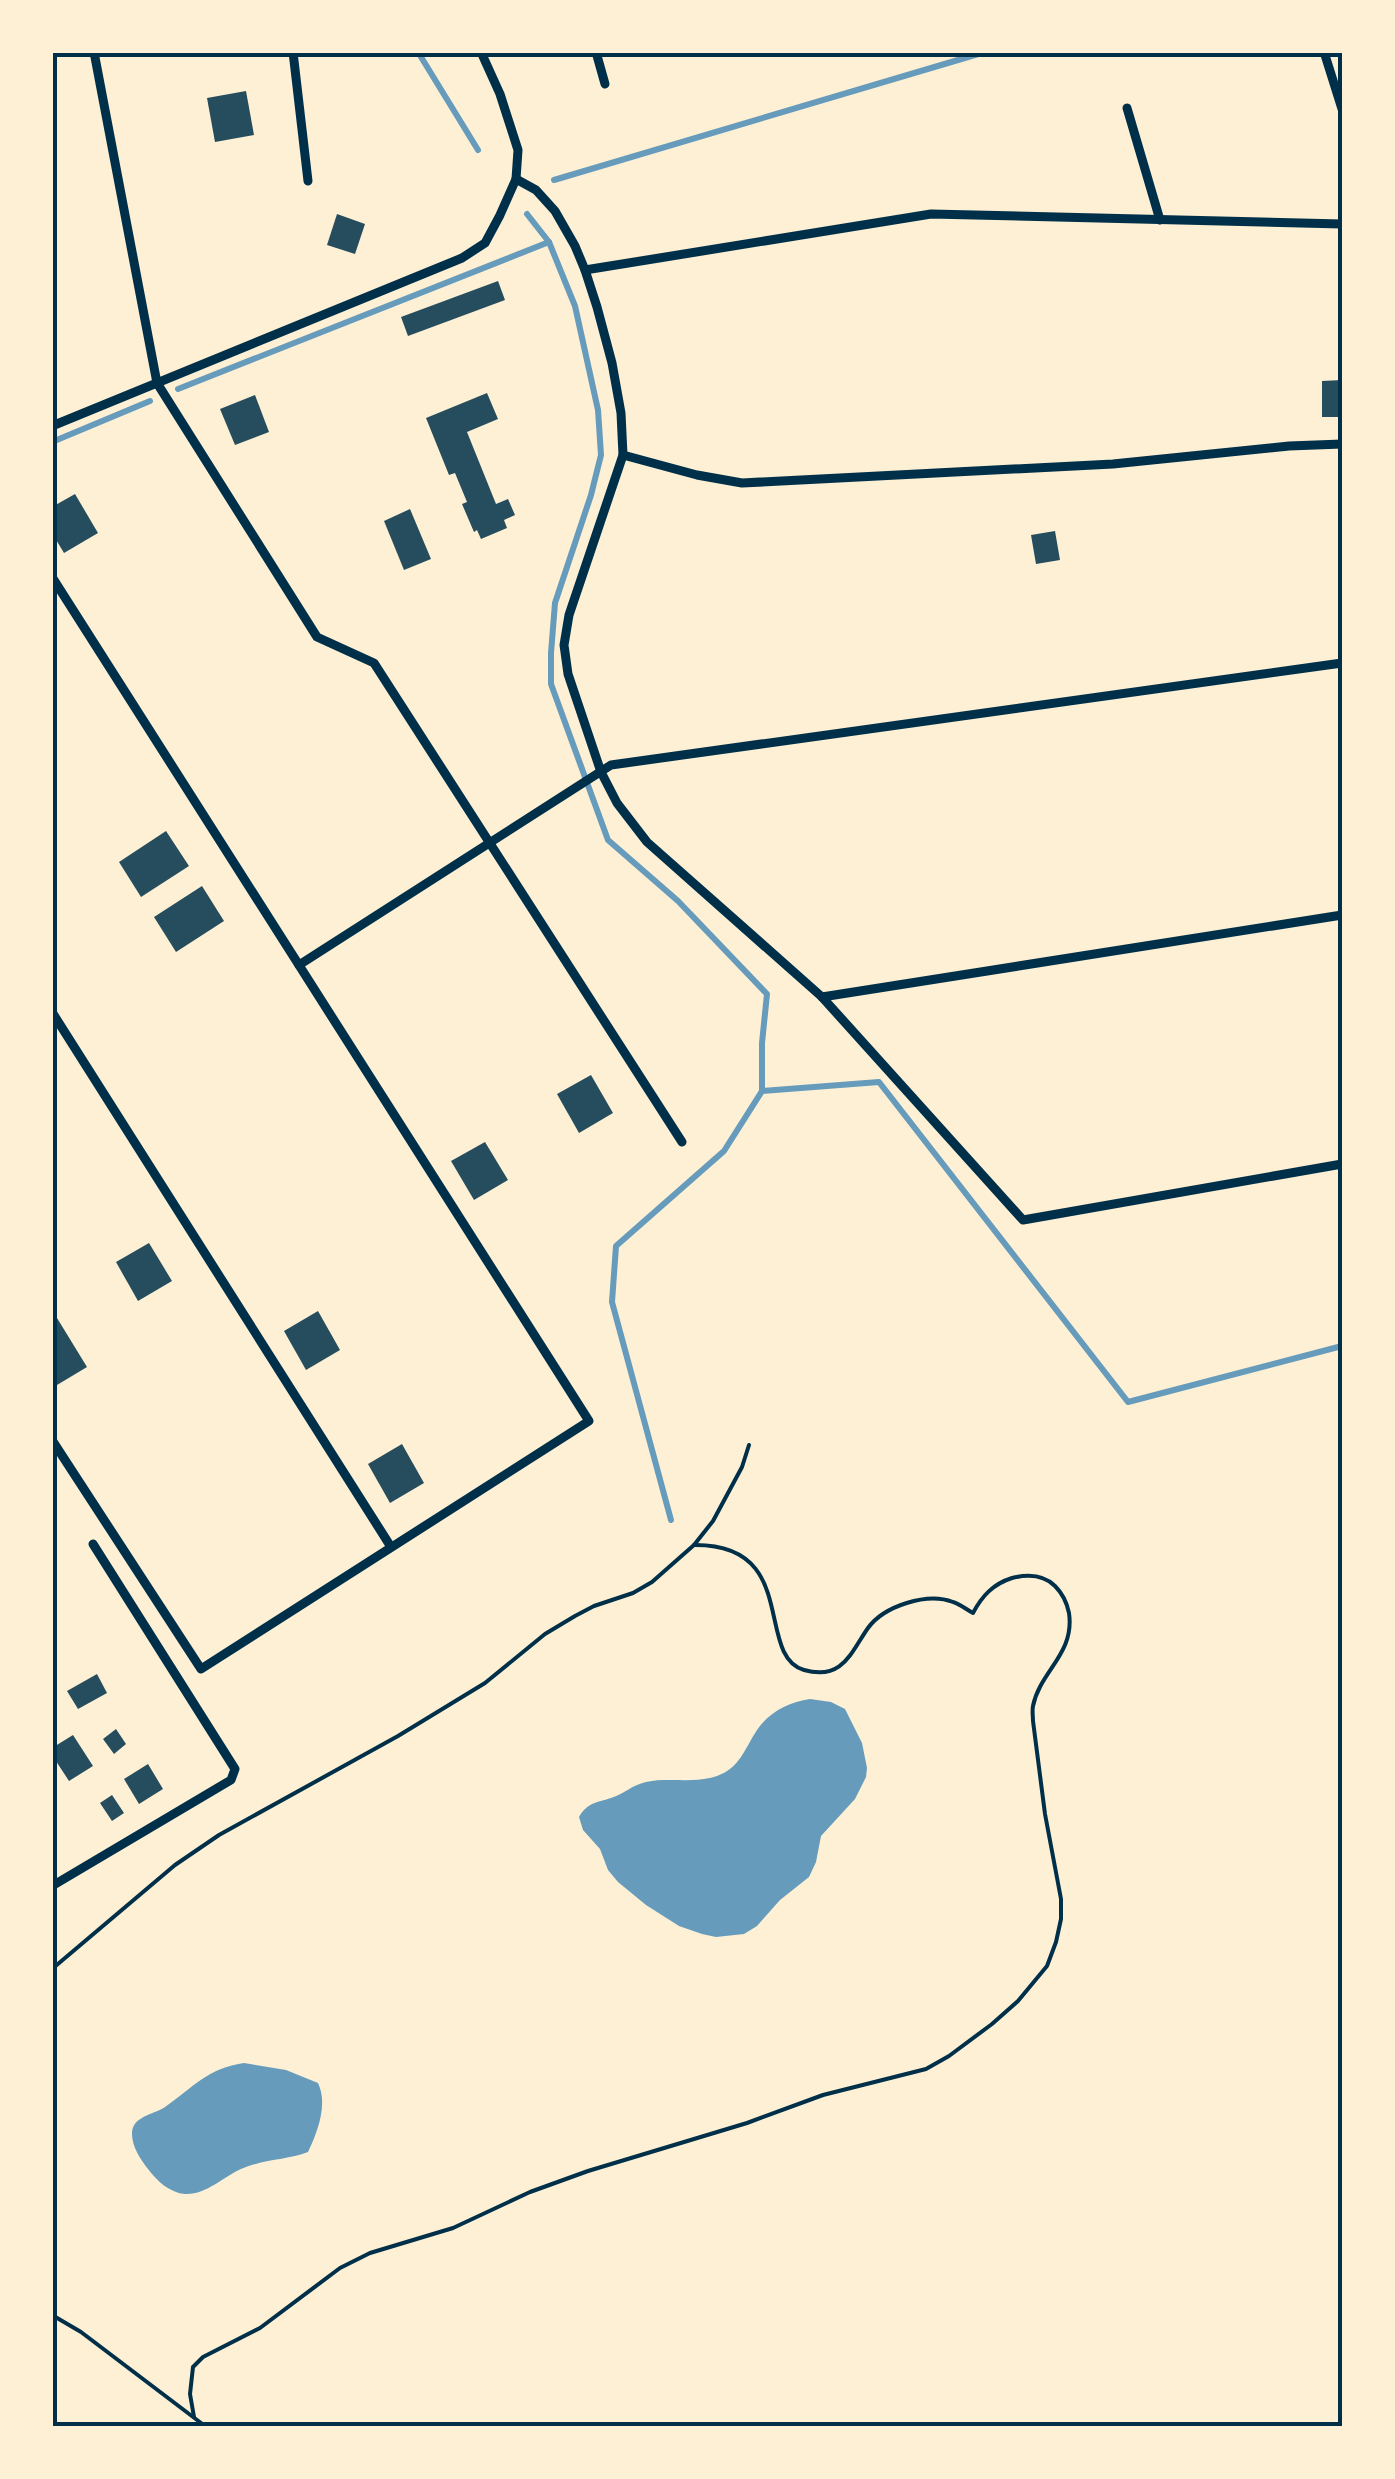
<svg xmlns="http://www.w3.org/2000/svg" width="1395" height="2479" viewBox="0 0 1395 2479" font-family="Helvetica,sans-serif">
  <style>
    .water { fill: #669bbc }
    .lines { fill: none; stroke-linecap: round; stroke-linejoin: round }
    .stream { stroke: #669bbc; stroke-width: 6 }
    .building { fill: #264d5e }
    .path { stroke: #003049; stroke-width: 4 }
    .minor { stroke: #003049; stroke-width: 9 }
    .neatline { fill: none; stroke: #003049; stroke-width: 4 }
  </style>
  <rect width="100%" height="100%" fill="#fdf0d5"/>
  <!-- water -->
  <g class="water">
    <path d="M810 1699 831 1702 845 1709 862 1743 867 1768 866 1777 855 1799 821 1836 816 1862 809 1877 780 1900 757 1926 744 1934 716 1937 702 1934 679 1926 646 1905 618 1882 608 1870 600 1849 583 1830 579 1817C588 1802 596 1803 611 1798 624 1794 632 1785 646 1782 669 1777 694 1784 717 1776 740 1768 745 1748 757 1730 769 1712 789 1702 810 1699Z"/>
    <path d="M244 2063 286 2070 318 2083C328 2104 318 2131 308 2152 287 2160 264 2159 241 2169 223 2177 206 2195 185 2194 170 2193 157 2181 148 2169 141 2160 132 2147 132 2134 132 2116 153 2115 165 2107 194 2087 206 2069 244 2063Z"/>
  </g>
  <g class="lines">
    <!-- stream -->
    <g class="stream">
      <path d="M418 52 478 150"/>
      <path d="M554 180 985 52"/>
      <path d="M527 214 549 242 575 306 598 410 601 455 591 495 555 603 551 653V684L608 840 678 901 767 994 762 1043V1091L724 1151 616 1246 612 1302 671 1520"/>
      <path d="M178 389 549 242"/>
      <path d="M52 442 150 401"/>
      <path d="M762 1091 879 1082 1128 1402 1342 1346"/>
    </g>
  </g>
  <!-- building -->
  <g class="building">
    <path d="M246 91 254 135 215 142 207 98Z"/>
    <path d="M337 214 365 224 355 254 327 245Z"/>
    <path d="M498 281 505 300 408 336 401 317Z"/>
    <path d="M1342 380V417H1322V381Z"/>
    <path d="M487 393 498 419 467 432 496 504 508 499 515 515 504 520 507 528 481 539 477 530 474 532 462 504 467 502 455 473 449 475 426 418Z"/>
    <path d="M255 395 269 432 235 445 220 409Z"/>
    <path d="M75 494 98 533 64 553 52 533V507Z"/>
    <path d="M410 509 431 559 404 570 384 521Z"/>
    <path d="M1055 531 1060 560 1036 564 1031 535Z"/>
    <path d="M166 831 189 866 141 897 119 862Z"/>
    <path d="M202 886 224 921 176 952 154 917Z"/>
    <path d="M591 1075 613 1113 579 1133 557 1094Z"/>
    <path d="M485 1142 508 1180 474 1200 451 1161Z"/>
    <path d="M149 1243 172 1281 138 1301 116 1262Z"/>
    <path d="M318 1311 340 1350 306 1370 284 1331Z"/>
    <path d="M57 1318 87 1367 52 1388V1321Z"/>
    <path d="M402 1444 424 1483 390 1503 368 1464Z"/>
    <path d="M97 1674 107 1693 78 1709 67 1691Z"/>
    <path d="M116 1729 126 1744 114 1754 103 1739Z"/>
    <path d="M73 1735 93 1766 69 1781 52 1755V1748Z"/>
    <path d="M148 1764 163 1789 139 1804 124 1779Z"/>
    <path d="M112 1795 124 1813 112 1821 100 1803Z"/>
  </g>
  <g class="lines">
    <!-- path -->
    <g class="path">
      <path d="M52 1969 175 1865 219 1835 398 1736 485 1683 545 1634 575 1616 594 1606 633 1593 652 1582 694 1545 713 1521 742 1467 749 1445"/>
      <path d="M52 2315 81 2332 205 2426"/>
      <path d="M194 2417 190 2394 193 2367 203 2357 260 2328 340 2268 370 2253 453 2228 530 2192 588 2171 747 2123 823 2095 926 2069 949 2056 992 2024 1018 2001 1047 1966 1056 1942 1061 1919V1899L1045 1814 1033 1721C1033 1716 1032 1711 1033 1706 1040 1671 1075 1654 1069 1613 1067 1603 1062 1593 1055 1586 1043 1574 1028 1574 1012 1578 993 1584 982 1596 973 1613 967 1610 960 1604 953 1602 927 1592 884 1606 868 1628 851 1652 843 1681 804 1670 754 1655 801 1544 694 1545"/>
    </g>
    <!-- minor -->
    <g class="minor">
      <path d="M94 52 157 383 317 637 374 663 682 1142"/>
      <path d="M293 52 308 181"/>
      <path d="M596 52 605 84"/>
      <path d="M1325 55 1342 109"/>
      <path d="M1127 108 1160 220"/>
      <path d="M516 179 536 190 555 211 575 246 585 270 597 307 612 363 621 413 623 455 569 615 564 645 568 674 601 772 617 803 647 842 822 997 1023 1220 1342 1164"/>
      <path d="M585 270 931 214 1342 224"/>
      <path d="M52 426 462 258 485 243 500 215 516 179 518 150 500 94 481 52"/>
      <path d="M623 455 697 475 742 483 1113 464 1289 446 1342 444"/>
      <path d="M52 577 589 1421 201 1669 52 1440"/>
      <path d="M299 965 611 765 1342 663"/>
      <path d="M822 997 1342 915"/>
      <path d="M52 1012 391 1547"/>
      <path d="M52 1886 231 1780 235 1769 93 1544"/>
    </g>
  </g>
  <!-- border -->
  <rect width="1395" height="2479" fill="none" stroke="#fdf0d5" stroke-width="110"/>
  <rect x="55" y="55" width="1285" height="2369" class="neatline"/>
</svg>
